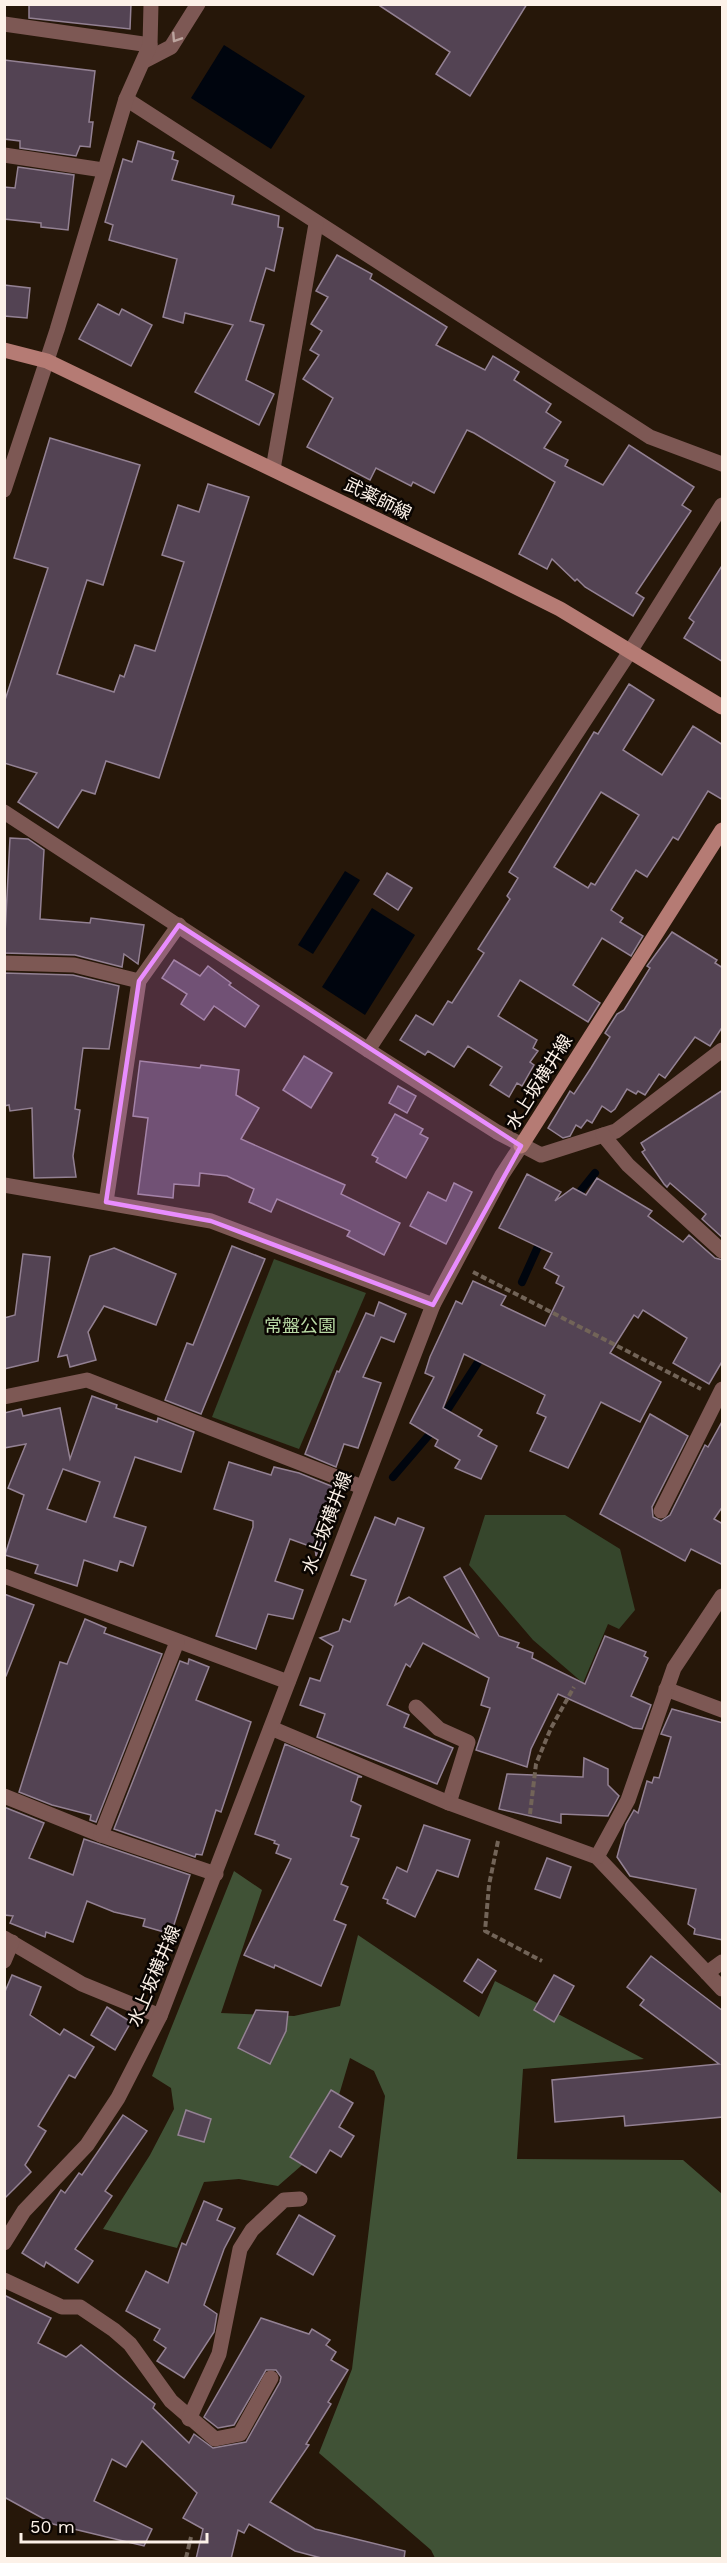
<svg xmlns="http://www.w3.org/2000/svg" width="727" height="2563" viewBox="0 0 727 2563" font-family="'Work Sans','Noto Sans JP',sans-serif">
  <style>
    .green { fill: #36462c }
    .forest { fill: #405236 }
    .water { fill: #00050e }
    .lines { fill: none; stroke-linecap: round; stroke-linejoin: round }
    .stream { stroke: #00050e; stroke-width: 8 }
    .building { fill: #534353; stroke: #938193; stroke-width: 1.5; fill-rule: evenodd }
    .path { stroke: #726458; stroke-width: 4; stroke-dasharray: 6 3; stroke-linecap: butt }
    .lane { stroke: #7d5854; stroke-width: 15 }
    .street { stroke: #7d5854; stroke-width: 15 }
    .secondary { stroke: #b57b74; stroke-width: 15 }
    .oneway { stroke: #bca49e }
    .marked { fill: #e98dfe; fill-opacity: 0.2; stroke: #e98dfe; stroke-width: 4.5; stroke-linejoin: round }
    .labels { text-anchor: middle; stroke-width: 5; stroke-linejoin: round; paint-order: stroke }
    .street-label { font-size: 18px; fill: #fcf1e8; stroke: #0a0502 }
    .park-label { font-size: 18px; fill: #b8d9a4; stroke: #0a0502 }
  </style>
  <rect width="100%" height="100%" fill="#261709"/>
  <!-- green -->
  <g class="green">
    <path d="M274 1259 366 1293 299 1449 212 1417Z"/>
    <path d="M485 1515H565L620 1549 635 1610 619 1629 608 1624 583 1683 533 1640 469 1565Z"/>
  </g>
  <!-- forest -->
  <path class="forest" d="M234 1871 262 1890 221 2013 294 2016 340 2006 358 1935 479 2017 495 1981 644 2059 523 2069 517 2159 683 2160 722 2194V2558H435L431 2550 319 2453 352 2369 385 2096 374 2071 350 2058 336 2105 309 2159 278 2186 239 2179 204 2182 177 2248 103 2229 150 2155 174 2109 171 2088 152 2076Z"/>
  <!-- water -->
  <g class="water">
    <path d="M224 45 305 96 271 149 191 98Z"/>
    <path d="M345 871 360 880 313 954 298 945Z"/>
    <path d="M372 908 415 935 365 1015 322 987Z"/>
  </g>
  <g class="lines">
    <!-- stream -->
    <g class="stream">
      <path d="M575 1198 595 1173"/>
      <path d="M522 1282 541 1240"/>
      <path d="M442 1418 484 1353"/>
      <path d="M393 1477 435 1428"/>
    </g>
  </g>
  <!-- building -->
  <g class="building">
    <path d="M29 4H131L130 29 29 18Z"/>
    <path d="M377 4H527L470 96 436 74 450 52Z"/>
    <path d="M4 60 95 71 89 122H93L90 147 80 146 76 156 20 148V141L4 139Z"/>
    <path d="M138 141 174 152 172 159 178 161 172 180 234 196 232 204 279 216 278 227 283 228 274 271 266 268 250 321 264 325 246 380 274 394 259 425 195 392 233 325 185 313 183 323 163 317 177 259 109 240 113 225 105 222 123 159 132 162Z"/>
    <path d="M18 167 74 175 68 230 41 227V223L4 219V187L15 188Z"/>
    <path d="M337 255 372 274 370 279 447 327 436 345 485 370 493 356 519 372 514 380 551 404 546 412 561 422 544 448 568 460 565 466 603 485 629 445 694 487 682 505 691 511 636 593 644 598 633 616 585 587 577 579 575 581 552 559 547 569 519 554 555 482 474 433 467 430 434 493 413 482 411 486 376 468 370 480 307 447 333 398 303 379 319 355 310 350 322 331 311 324 328 297 316 291Z"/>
    <path d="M4 285 30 288 27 318 4 316Z"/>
    <path d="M98 304 119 315 122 309 152 325 131 366 79 339Z"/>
    <path d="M50 438 140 465 103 585 87 580 57 674 114 692 120 675 124 677 135 645 155 651 184 562 162 555 178 505 199 512 208 484 249 497 159 778 106 761 95 794 82 790 58 828 18 802 37 773 4 763V703L48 568 14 558Z"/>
    <path d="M723 564V662L684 638 694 622 689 618Z"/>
    <path d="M629 684 654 700 623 750 662 775 693 726 723 745V800L708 791 678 840 673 837 647 877 636 870 611 910 623 918 620 922 643 936 631 956 602 938 573 985 600 1003 588 1022 520 980 498 1016 537 1040 533 1048 538 1051 530 1062 534 1065 522 1086 517 1083 509 1097 490 1085 502 1067 468 1046 454 1067 428 1051 425 1055 400 1040 416 1015 433 1025 448 1001 452 1003 484 953 478 949 510 899 507 896 518 878 509 872 594 732 598 734ZM601 792 639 815 595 885 591 883 588 888 554 867Z"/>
    <path d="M10 838 28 839 44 850 40 919 90 923 91 918 144 925 138 964 124 954 122 967 75 955 4 953Z"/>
    <path d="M387 873 412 888 398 910 374 894Z"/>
    <path d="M672 932 717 960 715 963 723 968V1026L710 1046 695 1037 665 1078 659 1074 645 1095 638 1091 636 1094 627 1089 615 1109 611 1112 602 1106 592 1123 587 1120 581 1128 576 1125 570 1136 563 1138 548 1128 570 1091 574 1094 591 1068 610 1037 605 1033 617 1014 624 1010 650 968 647 966Z"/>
    <path d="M174 960 200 976 208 966 231 983 229 985 259 1006 245 1027 214 1006 204 1020 181 1004 187 994 162 978Z"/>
    <path d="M4 973 73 975 119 986 109 1049 83 1048 75 1109 80 1110 73 1156 76 1177 34 1178 32 1108 10 1111 9 1105 4 1106Z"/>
    <path d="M304 1056 332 1073 311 1108 283 1090Z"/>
    <path d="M140 1061 200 1068 201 1065 239 1070 236 1095 259 1108 241 1139 345 1185 341 1194 400 1223 384 1255 347 1236 350 1231 277 1199 271 1212 249 1202 254 1189 227 1176 200 1173 199 1186 174 1184 173 1198 138 1194 148 1118 133 1116Z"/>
    <path d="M398 1086 416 1096 407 1113 389 1103Z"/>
    <path d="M723 1090V1238L702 1219 706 1214 670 1183 667 1187 664 1184 642 1152 645 1150 641 1143Z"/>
    <path d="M395 1114 423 1129 420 1134 428 1138 406 1178 376 1162 378 1158 372 1155Z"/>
    <path d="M527 1174 561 1192 555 1201 573 1188 586 1195 597 1178 652 1211 648 1216 683 1242 689 1235 715 1258 723 1260V1360L709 1384 673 1363 687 1338 643 1310 638 1318 634 1315 610 1353 661 1382 640 1422 601 1402 568 1468 530 1451 546 1417 537 1413 545 1395 464 1354 443 1408 482 1430 478 1436 497 1446 481 1479 455 1468 460 1460 435 1446 438 1440 410 1423 434 1377 425 1373 430 1357 456 1301 462 1304 473 1281 506 1296 501 1305 545 1326 564 1287 556 1283 559 1276 544 1268 552 1253 499 1228Z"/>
    <path d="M454 1183 472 1192 446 1244 410 1226 428 1192 446 1201Z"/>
    <path d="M232 1246 265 1259 201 1414 165 1400 187 1343 193 1345Z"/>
    <path d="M114 1248 176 1274 156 1325 104 1306 88 1332 96 1360 70 1367 67 1355 58 1357 90 1256Z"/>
    <path d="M23 1254 50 1257 38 1361 4 1369V1318L15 1315Z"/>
    <path d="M379 1302 406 1314 394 1342 381 1337 363 1377 381 1383 358 1448 344 1444 336 1467 305 1454 337 1371 339 1372 366 1313 374 1316Z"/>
    <path d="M92 1396 117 1405 116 1408 157 1422 158 1418 194 1432 181 1472 135 1457 114 1517 146 1527 133 1566 120 1561 117 1571 84 1560 77 1586 35 1573 38 1565 5 1555 24 1495 8 1488 26 1444 4 1448V1413L21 1409 23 1416 60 1408 70 1459ZM63 1469 100 1482 86 1522 47 1509Z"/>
    <path d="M650 1414 688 1436 652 1507 653 1517 661 1521 670 1515 705 1445 708 1447 723 1420V1506L714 1519 723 1524V1565L691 1549 685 1561 600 1514Z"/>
    <path d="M229 1462 271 1475 274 1467 299 1473 341 1490 316 1556 315 1548 290 1539 275 1581 303 1590 293 1619 268 1614 256 1649 216 1636 253 1527V1521L214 1509Z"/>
    <path d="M375 1517 395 1525 398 1518 424 1528 395 1605 409 1597 478 1637 444 1577 460 1568 499 1636 519 1643 517 1647 533 1653 532 1658 585 1684 605 1636 646 1652 644 1656 648 1658 631 1696 651 1705 642 1729 633 1728 558 1694 531 1749 527 1767 476 1750 490 1708 481 1705 489 1678 423 1643 410 1667 406 1664 387 1705 409 1715 404 1727 453 1748 437 1784 317 1737 325 1714 300 1705 310 1678 320 1681 333 1646 320 1638 339 1631 343 1619 350 1622 366 1580 351 1575Z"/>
    <path d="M4 1594 34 1605 6 1676H4Z"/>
    <path d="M85 1619 106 1628 104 1633 162 1654 96 1822 90 1820 91 1815 52 1805 19 1792 60 1662 67 1664Z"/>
    <path d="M189 1659 209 1667 196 1700 251 1722 221 1812 216 1810 202 1855 196 1854 195 1857 114 1829 180 1661 188 1664Z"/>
    <path d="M672 1709 723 1723V1940L694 1934 695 1929 688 1924 696 1889 630 1876 617 1857 626 1824 634 1810 638 1813 647 1781 652 1783 654 1777 659 1778 671 1737 661 1734Z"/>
    <path d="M285 1744 362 1777H358L351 1801 361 1806 351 1836 359 1839 341 1884 348 1887 334 1920 346 1925 321 1986 275 1965 274 1968 244 1955 291 1859 276 1853 279 1845 274 1843 275 1841 255 1834Z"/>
    <path d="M584 1758 608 1769V1785L619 1796 608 1816 561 1814V1823L499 1809 507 1774 583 1777Z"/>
    <path d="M4 1807 44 1823 29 1858 73 1875 84 1839 190 1875 171 1934 143 1926 145 1919 114 1912 87 1901 73 1942 46 1932 45 1937 10 1923 13 1916 4 1915Z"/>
    <path d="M424 1825 470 1840 458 1877 437 1870 415 1917 387 1903 388 1900 383 1898 397 1867 407 1872Z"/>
    <path d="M547 1858 571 1867 560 1898 535 1889Z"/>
    <path d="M651 1956 723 2011V2117L625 2126 624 2116 555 2122 552 2080 719 2064 640 2005 644 2000 627 1987Z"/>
    <path d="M478 1959 496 1971 482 1993 464 1981Z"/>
    <path d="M12 1975 41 1987 30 2015 60 2035 64 2029 94 2047 75 2078 69 2075 38 2126 46 2131 25 2165 31 2172 4 2199V1994Z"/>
    <path d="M554 1975 574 1986 554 2022 534 2010Z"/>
    <path d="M107 2007 131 2022 115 2050 91 2035Z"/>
    <path d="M256 2010 288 2012 286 2031 270 2064 238 2048Z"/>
    <path d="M331 2090 353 2103 339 2127 354 2136 341 2157 330 2150 316 2173 290 2157Z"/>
    <path d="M186 2110 211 2119 204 2142 178 2135Z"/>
    <path d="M123 2115 147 2131 105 2191 112 2196 75 2249 93 2261 78 2283 46 2262 44 2267 22 2253 61 2190 65 2193 79 2173 82 2175Z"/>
    <path d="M204 2201 222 2209 217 2220 235 2228 224 2249 204 2305 217 2314 214 2332 184 2378 157 2361 166 2348 154 2340 160 2329 126 2311 146 2271 168 2283 182 2243 186 2245Z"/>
    <path d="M299 2215 335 2236 313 2275 277 2254Z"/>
    <path d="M4 2295 51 2318 38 2343 66 2357 81 2345 155 2404 153 2408 189 2443 194 2434 213 2448 246 2442 280 2382 281 2377 276 2370H266L234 2425 218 2428 204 2417 261 2318 309 2334 312 2329 330 2340 326 2345 336 2352 331 2360 348 2370 328 2402 331 2404 306 2444 309 2445 270 2502 315 2529 405 2551 404 2559H325L295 2551 249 2524 244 2533 238 2530 231 2559H196L203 2529 183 2518 197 2493 142 2441 126 2467 112 2459 94 2501 152 2529 144 2546 53 2524 4 2497Z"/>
  </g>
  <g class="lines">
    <!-- path -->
    <g class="path">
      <path d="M473 1272 701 1389"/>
      <path d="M530 1814 536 1764 551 1728 574 1687"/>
      <path d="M498 1841 489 1885 485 1931 542 1961"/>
      <path d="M186 2558 191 2537"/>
    </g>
    <!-- lane -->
    <path class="lane" d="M707 1973 722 1989"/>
    <!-- street -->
    <g class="street">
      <path d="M4 24 150 45"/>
      <path d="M144 61 171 47 198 4"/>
      <path d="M126 99 650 437 722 464"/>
      <path d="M4 155 103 170"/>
      <path d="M273 469 316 224"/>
      <path d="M4 490 57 330 126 99 150 45 151 4"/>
      <path d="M4 812 368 1050 497 1132 541 1155 616 1131 722 1050"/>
      <path d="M4 963 74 965 139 981"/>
      <path d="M368 1050 631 650 722 505"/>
      <path d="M603 1135 628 1165 722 1251"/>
      <path d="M4 1185 211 1221 433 1305"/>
      <path d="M106 1202 139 981 179 925"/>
      <path d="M4 1397 87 1380 362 1487"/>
      <path d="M661 1511 722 1389"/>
      <path d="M4 1576 288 1682"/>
      <path d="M666 1689 722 1710"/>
      <path d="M416 1707 439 1729 468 1742 449 1803"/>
      <path d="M271 1728 449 1803 597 1857 707 1973 722 1962"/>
      <path d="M4 1796 101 1835 216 1874"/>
      <path d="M101 1835 177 1642"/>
      <path d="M597 1857 628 1800 674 1668 722 1596"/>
      <path d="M4 1938 82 1984 160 2016"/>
      <path d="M4 1961 12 1942"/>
      <path d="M4 2243 24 2211 87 2145 118 2098 160 2016 433 1305 502 1175 521 1146"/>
      <path d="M4 2280 62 2307H80L114 2330 130 2344 171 2401 215 2439 240 2434 271 2378"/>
      <path d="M189 2419 219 2354 240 2249 252 2230 284 2200 300 2199"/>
    </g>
    <!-- secondary -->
    <g class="secondary">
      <path d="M4 350 47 361 488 573 560 609 722 707"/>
      <path d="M521 1146 722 830"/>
    </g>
  </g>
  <!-- one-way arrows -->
  <defs><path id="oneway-chevron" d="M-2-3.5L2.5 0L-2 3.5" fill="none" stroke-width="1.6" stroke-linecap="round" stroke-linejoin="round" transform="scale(1.5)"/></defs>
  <use class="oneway" href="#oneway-chevron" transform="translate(176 38) rotate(123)"/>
  <!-- marked area -->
  <path class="marked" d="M179 925 521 1146 433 1305 211 1221 106 1202 139 981Z"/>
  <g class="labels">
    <!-- street labels -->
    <g class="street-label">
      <text transform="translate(378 499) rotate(26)" y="6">武薬師線</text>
      <text transform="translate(539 1082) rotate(-58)" y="6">水上坂横井線</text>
      <text transform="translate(327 1523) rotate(-69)" y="6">水上坂横井線</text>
      <text transform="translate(154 1976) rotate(-67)" y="6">水上坂横井線</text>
    </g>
    <!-- park labels -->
    <g class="park-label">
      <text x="300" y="1332">常盤公園</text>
    </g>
  </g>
  <!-- border -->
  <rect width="727" height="2563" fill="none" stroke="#fcf1e8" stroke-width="12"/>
  <!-- scale -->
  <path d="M21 2533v9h186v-9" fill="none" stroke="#fcf1e8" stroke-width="3"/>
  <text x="30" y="2533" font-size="18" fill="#fcf1e8" stroke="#0a0502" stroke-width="4.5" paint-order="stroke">50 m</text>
</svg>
